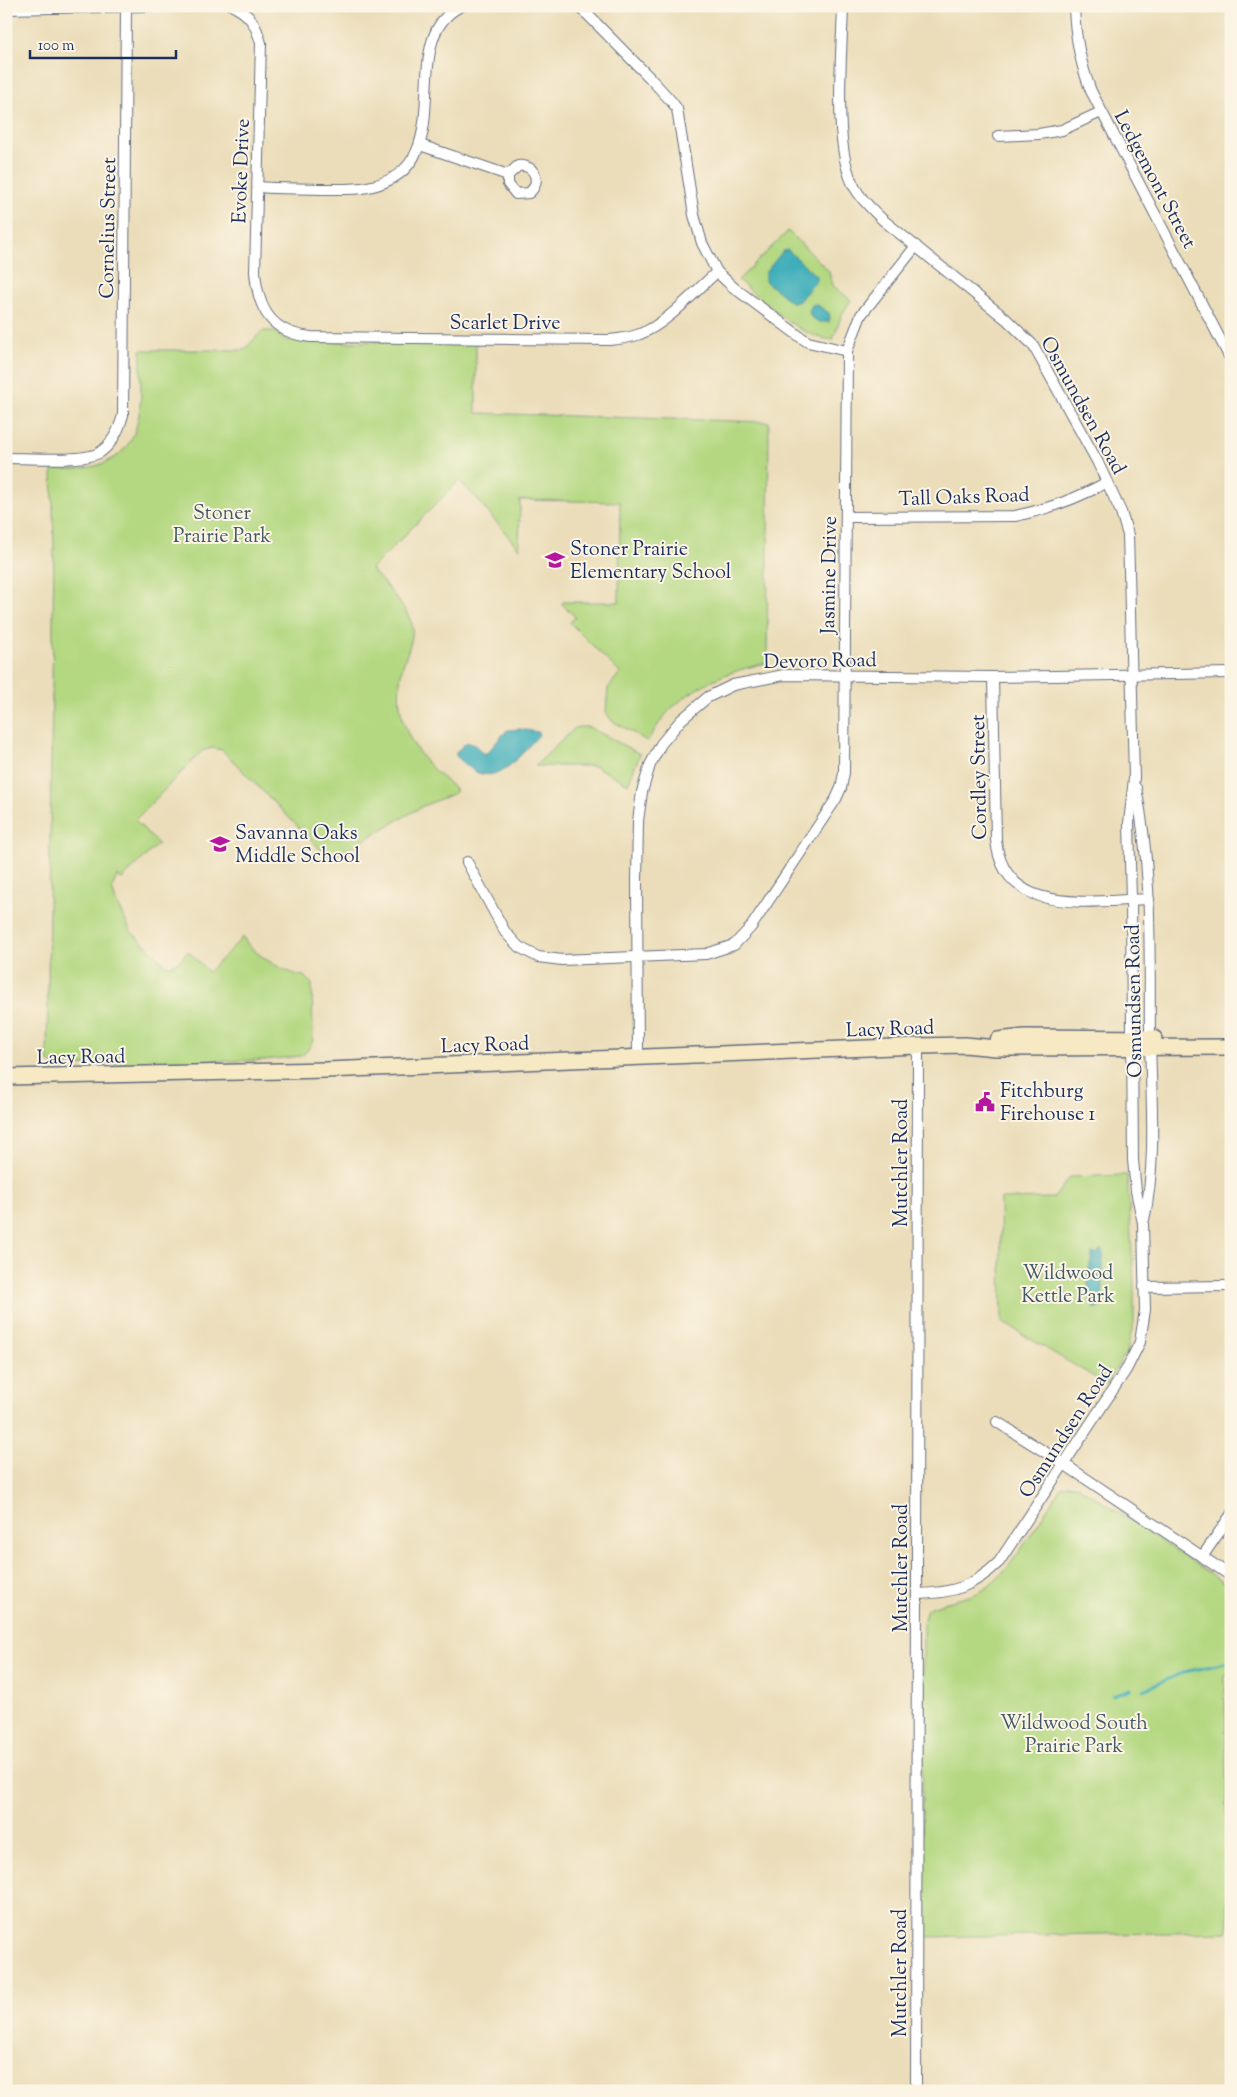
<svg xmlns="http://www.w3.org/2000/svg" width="1237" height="2097" viewBox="0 0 1237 2097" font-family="'Sorts Mill Goudy',serif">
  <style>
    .green { fill: #b4d881; stroke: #688470 }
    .water { fill: #3eaeba; stroke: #2c6e8c }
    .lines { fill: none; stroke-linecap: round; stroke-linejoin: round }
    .stream { stroke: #3eaeba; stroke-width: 3 }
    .street-casing { stroke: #646c7e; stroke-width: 12 }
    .secondary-casing { stroke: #646c7e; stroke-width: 18 }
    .street { stroke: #fff; stroke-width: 10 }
    .secondary { stroke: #f6e9c3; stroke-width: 15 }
    .labels { text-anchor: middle; stroke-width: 4; stroke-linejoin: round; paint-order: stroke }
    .street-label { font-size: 20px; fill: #1b2f5e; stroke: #fcf5e5 }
    .park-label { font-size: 20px; fill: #415967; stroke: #fcf5e5 }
    .poi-label { font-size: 20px; fill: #1b2f5e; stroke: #fcf5e5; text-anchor: start }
  </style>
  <rect width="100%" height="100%" fill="#fcf5e5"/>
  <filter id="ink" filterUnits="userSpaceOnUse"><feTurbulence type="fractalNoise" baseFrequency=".02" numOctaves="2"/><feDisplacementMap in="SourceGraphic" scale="10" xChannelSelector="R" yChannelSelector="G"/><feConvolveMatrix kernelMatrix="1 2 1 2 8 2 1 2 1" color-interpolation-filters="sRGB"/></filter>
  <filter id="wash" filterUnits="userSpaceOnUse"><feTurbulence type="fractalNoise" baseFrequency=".0096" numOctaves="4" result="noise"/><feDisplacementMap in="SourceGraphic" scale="20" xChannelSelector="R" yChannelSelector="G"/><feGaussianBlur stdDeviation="1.12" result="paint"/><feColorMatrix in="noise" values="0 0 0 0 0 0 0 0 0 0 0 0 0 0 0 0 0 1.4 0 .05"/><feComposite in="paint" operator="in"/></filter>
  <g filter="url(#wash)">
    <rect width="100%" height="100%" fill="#ebddb9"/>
    <!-- green -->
    <g class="green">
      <path d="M788 231 829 271 832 285 851 300 842 314 833 340C798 337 765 302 738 280Z"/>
      <path d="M262 331H274L285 340 303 341 348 342 476 339V413L769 422 767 663C730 671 702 681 673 707 663 716 655 730 647 741L611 720 606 712 608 688 620 673 570 623 575 617 562 604 563 602H619L620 502 520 500 519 549 477 499 459 481 371 569C382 581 409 610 412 625 415 639 405 656 402 669 391 721 415 758 455 788V793L423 806 334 857H328L222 750 212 748 202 751 135 820 158 844 122 879 117 876 112 888 116 902 130 930 165 964 169 966 179 961 188 951 208 972 243 937C251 953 286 974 304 976L312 984 313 1041 307 1051 301 1056 264 1060 55 1066 47 1060 54 546 52 469C63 469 75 470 86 468 150 457 140 400 141 350H244Z"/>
      <path d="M580 727H589L640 754 628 784 595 766H535L575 728Z"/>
      <path d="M1127 1175 1134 1283V1323L1126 1353 1106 1384 1002 1322 1000 1199 1054 1198 1070 1177Z"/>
      <path d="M1068 1485H1077L1231 1587V1673L1225 1675 1228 1932 922 1937 923 1638V1623L927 1609C945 1600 967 1600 985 1589 1011 1572 1043 1515 1061 1487Z"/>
    </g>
    <!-- water -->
    <g class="water">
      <path d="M788 250 817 277 815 282 798 302H791L765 281V273L783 251Z"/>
      <path d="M816 304 829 313 830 317 829 322H819L811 317 809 311 812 305Z"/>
      <path d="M520 729 538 732 539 735C523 751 501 786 474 771 468 767 462 761 456 756V752L467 742 476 746 482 753H487L505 732 508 730Z"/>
      <path d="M1100 1250H1103V1287L1101 1306 1094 1309C1088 1299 1087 1280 1089 1269 1090 1263 1092 1259 1092 1253L1097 1254Z"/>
    </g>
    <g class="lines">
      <!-- stream -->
      <g class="stream">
        <path d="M1144 1690 1184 1672 1231 1662"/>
        <path d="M1113 1695 1131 1689"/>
      </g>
    </g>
  </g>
  <g filter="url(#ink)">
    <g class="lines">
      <defs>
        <g id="street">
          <path d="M233 6C250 14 256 25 261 43L255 272C258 309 271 333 311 337L609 340C620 339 630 338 640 334 667 324 695 291 717 272"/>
          <path d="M577 6 587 14 650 78 672 102 677 109 694 215 702 243 717 272 733 287 799 336 808 342 847 351"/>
          <path d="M843 6C842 53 832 149 855 188 862 201 873 210 883 220L1006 319 1033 345 1097 461 1121 512 1128 535 1129 570 1134 778 1129 823 1131 899 1133 1160 1136 1191 1143 1223 1145 1310 1140 1342 1126 1370 999 1562C973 1587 953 1593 918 1594"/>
          <path d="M1074 6C1075 37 1080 63 1091 91L1231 360"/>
          <path d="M6 9 147 6"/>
          <path d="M998 136 1039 134 1062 130 1101 112"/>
          <path d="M420 145 508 175V184L516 194 529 193C542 182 535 164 518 166L508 175"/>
          <path d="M258 187C279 189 301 188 323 189 337 189 353 190 368 187 468 167 391 40 461 6"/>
          <path d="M6 458C28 458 81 462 99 453 113 444 119 430 123 415L126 7"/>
          <path d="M847 517 1015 516C1049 509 1077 499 1107 482"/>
          <path d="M993 677 996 840C1004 919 1093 900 1149 899"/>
          <path d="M1136 788C1153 871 1149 955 1150 1038 1151 1098 1157 1161 1144 1220"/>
          <path d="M467 862 505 932 519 947 538 957 562 960 706 954 734 945 751 927 836 799 841 788 844 773 847 351 861 315 916 246"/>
          <path d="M638 1058 637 880 638 821 642 792 650 765 661 744 681 720 708 697 733 685 784 675 993 677 1231 673"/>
          <path d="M1144 1287 1231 1286"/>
          <path d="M997 1422 1064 1464 1231 1576"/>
          <path d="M1202 1557 1231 1515"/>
          <path d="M916 2091 918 1046"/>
        </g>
        <g id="secondary">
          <path d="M998 1040 1025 1037 1154 1038"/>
          <path d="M6 1077 326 1070 918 1046 965 1045 996 1048 1231 1047"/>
        </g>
      </defs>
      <!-- street casing -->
      <use href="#street" class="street-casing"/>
      <!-- secondary casing -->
      <use href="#secondary" class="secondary-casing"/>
      <!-- street -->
      <use href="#street" class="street"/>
      <!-- secondary -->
      <use href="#secondary" class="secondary"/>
    </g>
  </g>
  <!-- icons -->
  <defs>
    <symbol id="school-bare" viewBox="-9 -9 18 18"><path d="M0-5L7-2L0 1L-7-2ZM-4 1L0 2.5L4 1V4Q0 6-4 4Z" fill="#b5179e" stroke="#fcf5e5" stroke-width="2.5" paint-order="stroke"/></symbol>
    <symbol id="civic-bare" viewBox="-9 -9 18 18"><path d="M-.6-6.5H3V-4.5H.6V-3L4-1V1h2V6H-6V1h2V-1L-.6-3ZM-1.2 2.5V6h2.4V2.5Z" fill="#b5179e" stroke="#fcf5e5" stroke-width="2.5" paint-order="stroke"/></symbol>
  </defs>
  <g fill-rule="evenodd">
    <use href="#school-bare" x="541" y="546" width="28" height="28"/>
    <use href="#school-bare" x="206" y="830" width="28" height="28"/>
    <use href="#civic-bare" x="971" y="1088" width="28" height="28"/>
  </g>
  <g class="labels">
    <!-- street labels -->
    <g class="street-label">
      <text transform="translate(240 171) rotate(-88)" y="7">Evoke Drive</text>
      <text transform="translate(1156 179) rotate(62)" y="7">Ledgemont Street</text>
      <text transform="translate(107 228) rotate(-89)" y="7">Cornelius Street</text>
      <text x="505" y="329">Scarlet Drive</text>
      <text transform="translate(1084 405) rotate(61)" y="7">Osmundsen Road</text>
      <text transform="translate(964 496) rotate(-2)" y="7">Tall Oaks Road</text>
      <text transform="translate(828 575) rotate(-89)" y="7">Jasmine Drive</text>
      <text transform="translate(820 660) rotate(-1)" y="7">Devoro Road</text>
      <text transform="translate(978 777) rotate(-91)" y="7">Cordley Street</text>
      <text transform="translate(1133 1001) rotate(-91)" y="7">Osmundsen Road</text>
      <text transform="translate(890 1028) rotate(-2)" y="7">Lacy Road</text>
      <text transform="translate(485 1044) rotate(-2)" y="7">Lacy Road</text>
      <text transform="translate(81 1056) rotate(-1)" y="7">Lacy Road</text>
      <text transform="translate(900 1163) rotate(-90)" y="7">Mutchler Road</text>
      <text transform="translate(1065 1431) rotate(-57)" y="7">Osmundsen Road</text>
      <text transform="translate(900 1568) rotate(-90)" y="7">Mutchler Road</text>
      <text transform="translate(899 1973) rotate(-90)" y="7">Mutchler Road</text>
    </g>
    <!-- park labels -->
    <g class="park-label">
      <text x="222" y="519">Stoner<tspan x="222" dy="23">Prairie Park</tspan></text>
      <text x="1068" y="1279">Wildwood<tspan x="1068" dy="23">Kettle Park</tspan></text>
      <text x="1074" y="1729">Wildwood South<tspan x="1074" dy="23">Prairie Park</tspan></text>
    </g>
    <!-- poi labels -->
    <g class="poi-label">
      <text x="570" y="555">Stoner Prairie<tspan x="570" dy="23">Elementary School</tspan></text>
      <text x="235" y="839">Savanna Oaks<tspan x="235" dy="23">Middle School</tspan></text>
      <text x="1000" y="1097">Fitchburg<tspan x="1000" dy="23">Firehouse 1</tspan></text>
    </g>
  </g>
  <!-- margin -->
  <rect width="1237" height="2097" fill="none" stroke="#fcf5e5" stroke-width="25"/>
  <!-- scale -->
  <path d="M30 50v8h146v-8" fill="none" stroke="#1b2f5e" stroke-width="2.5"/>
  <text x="38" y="50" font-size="15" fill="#1b2f5e" stroke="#fcf5e5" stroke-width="4" paint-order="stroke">100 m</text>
</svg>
